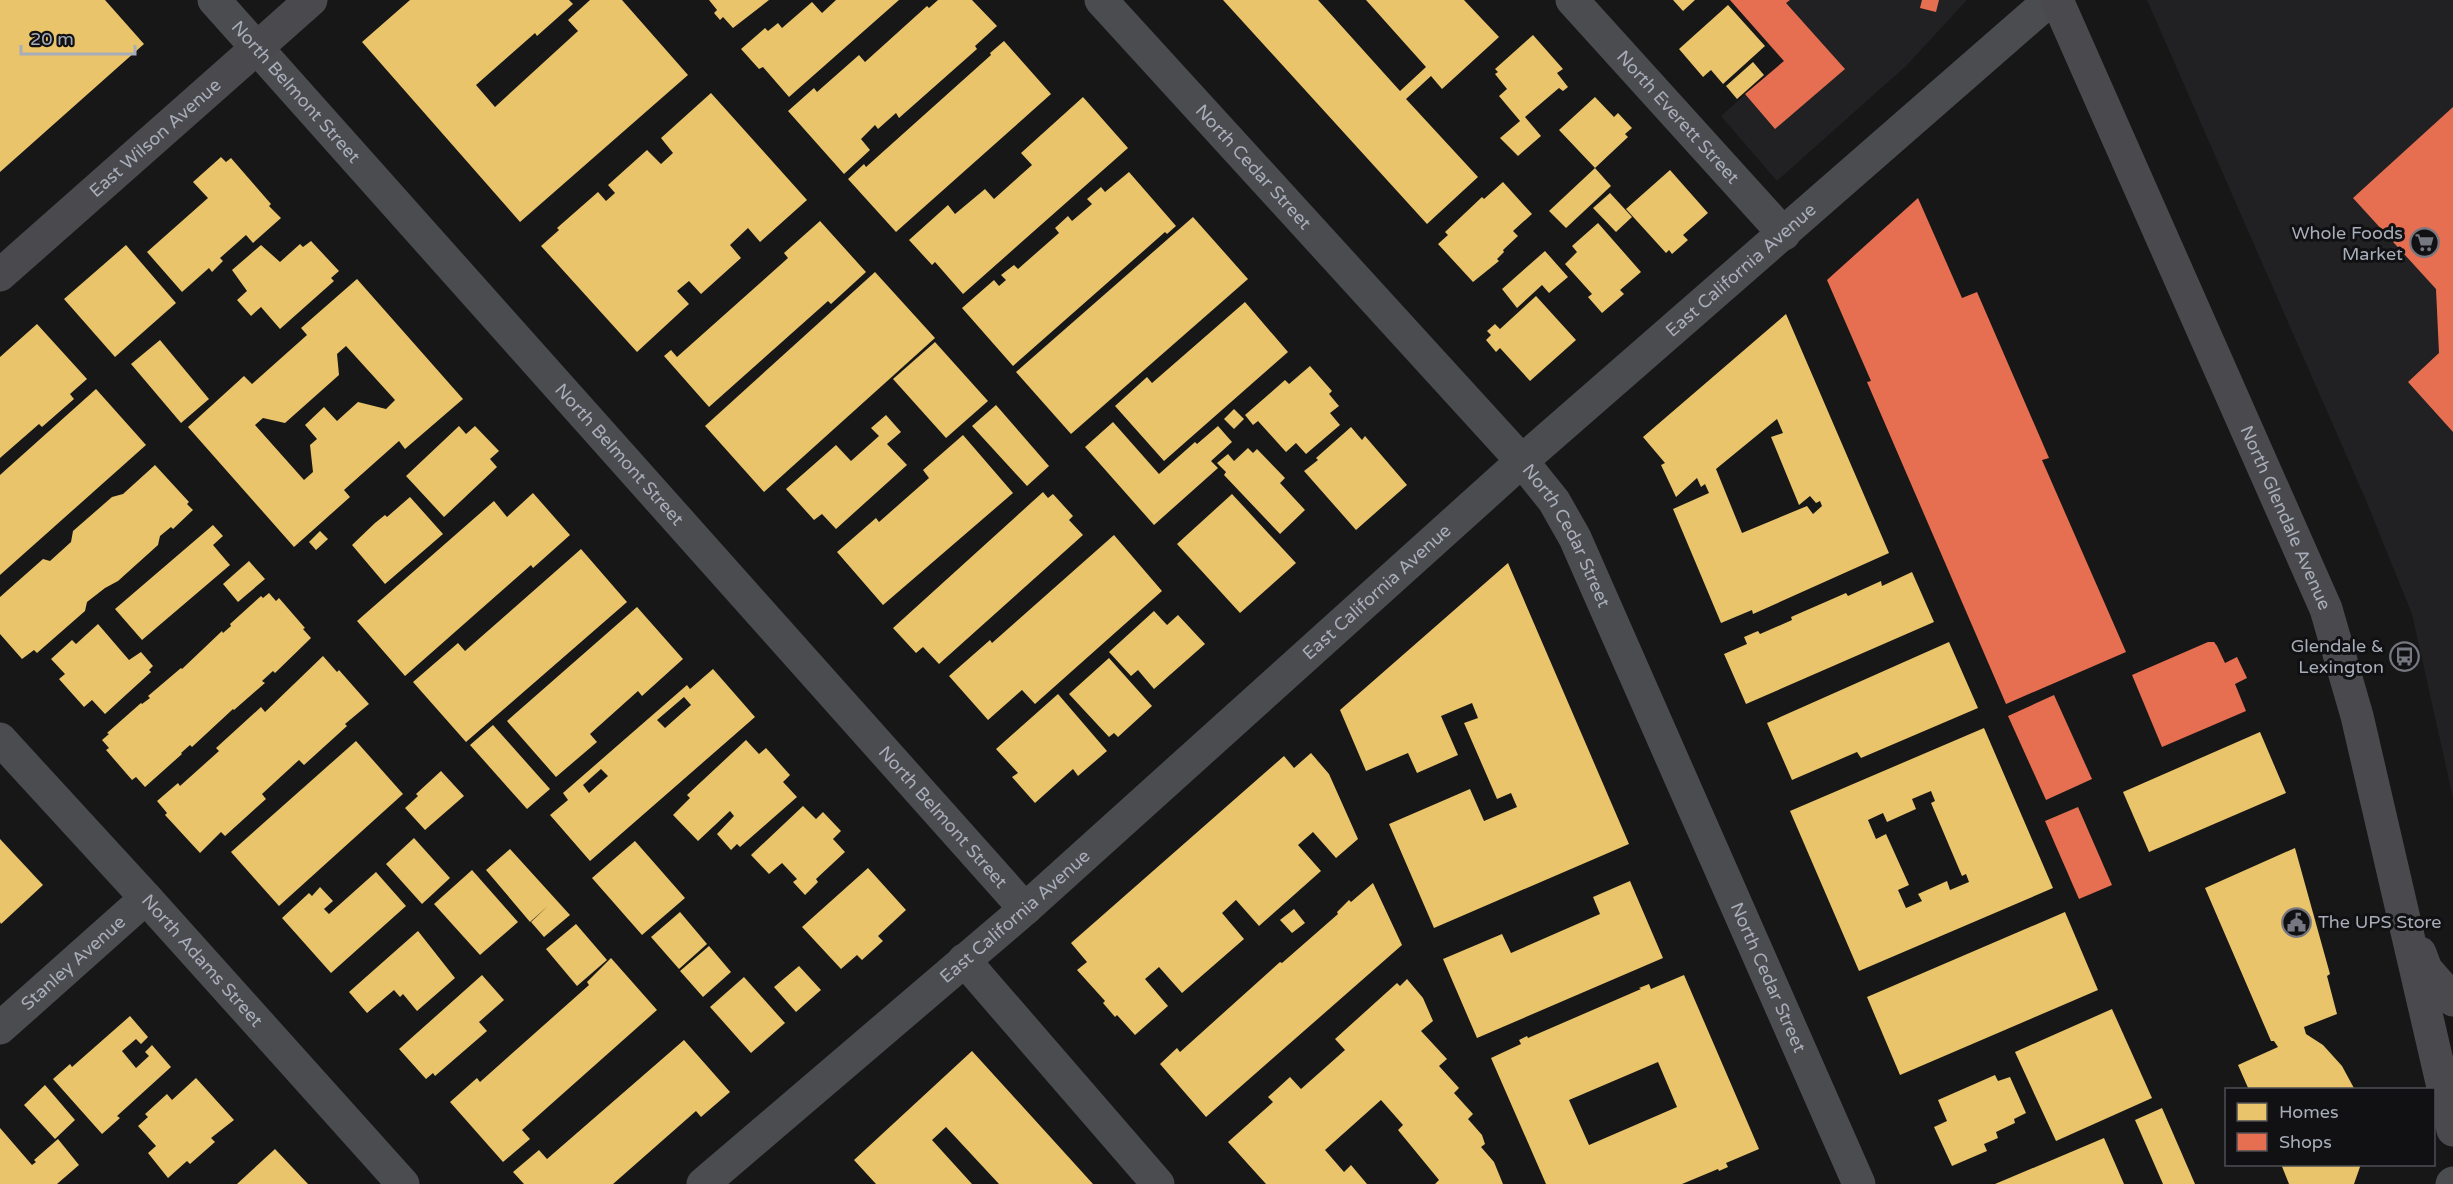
<svg xmlns="http://www.w3.org/2000/svg" width="2453" height="1184" viewBox="0 0 2453 1184" font-family="'Varela Round',sans-serif">
  <style>
    .built { fill: #212123 }
    .homes { fill: #e9c46a; fill-rule: evenodd }
    .shops { fill: #e76f51 }
    .lines { fill: none; stroke-linecap: round; stroke-linejoin: round }
    .street { stroke: #4b4c50; stroke-width: 33 }
    .secondary { stroke: #4a4a4e; stroke-width: 33 }
    .labels { text-anchor: middle; stroke-width: 6; stroke-linejoin: round; paint-order: stroke }
    .street-label { font-size: 18px; fill: #a7adb9; stroke: #111113 }
    .poi-label { font-size: 18px; fill: #a7adb9; stroke: #111113; text-anchor: end }
  </style>
  <rect width="100%" height="100%" fill="#171717"/>
  <!-- built -->
  <g class="built">
    <path d="M1730 0H1966V1L1906 66 1777 181 1721 116 1783 61Z"/>
    <path d="M2147 0H2453V798L2412 614 2365 498Z"/>
  </g>
  <!-- homes -->
  <g class="homes">
    <path d="M0 0H105L144 44 0 172Z"/>
    <path d="M410 0H569L573 4 537 36 535 33 476 85 495 107 578 31 568 20 590 0H622L688 75 520 222 362 42Z"/>
    <path d="M709 0H769L733 28 723 17 720 20 714 13 717 10Z"/>
    <path d="M836 0H899L789 97 763 67 759 69 741 49 765 28 768 31 778 23 782 28 812 2 822 13Z"/>
    <path d="M938 0H972L997 26 975 46 977 49 899 118 896 113 878 129 875 125 861 139 870 150 844 174 788 111 814 88 817 92 859 55 865 62 927 6 929 8Z"/>
    <path d="M1223 0H1318L1400 91 1426 67 1366 0H1464L1499 37 1442 89 1431 76 1406 99 1478 177 1427 224Z"/>
    <path d="M1673 0H1695L1683 11Z"/>
    <path d="M1728 5 1765 46 1723 84 1711 70 1703 77 1679 49Z"/>
    <path d="M1533 35 1563 69 1557 73 1568 87 1563 91 1559 88 1525 117 1541 136 1518 156 1500 138 1520 121 1499 96 1507 89 1495 74 1498 72 1495 69Z"/>
    <path d="M1004 41 1051 94 896 232 848 179 864 164 866 167 991 55 990 53Z"/>
    <path d="M1753 62 1764 75 1737 99 1726 86Z"/>
    <path d="M711 93 807 200 760 242 748 228 730 245 741 258 701 294 689 281 677 291 689 304 637 352 541 246 559 230 557 228 598 192 606 201 615 193 608 185 647 150 661 164 673 153 661 138Z"/>
    <path d="M1083 97 1128 148 963 294 935 262 932 265 909 240 948 205 955 214 985 189 994 199 1032 165 1021 153Z"/>
    <path d="M1595 97 1614 117 1618 113 1632 128 1625 134 1628 137 1595 168 1559 130Z"/>
    <path d="M221 157 226 162 231 158 271 204 269 206 281 218 253 243 246 235 220 258 223 261 212 272 209 268 182 292 147 252 208 198 193 182Z"/>
    <path d="M1595 168 1611 186 1566 228 1549 211Z"/>
    <path d="M1670 170 1708 213 1683 235 1688 240 1672 254 1669 250 1666 253 1626 209Z"/>
    <path d="M1129 172 1176 226 1167 234 1165 232 1013 366 962 308 994 280 999 286 1006 280 1001 275 1014 265 1018 269 1059 233 1055 228 1068 216 1072 221 1092 204 1087 199 1101 187 1105 192Z"/>
    <path d="M1503 182 1532 214 1513 231 1518 236 1503 250 1504 252 1497 259 1499 261 1473 282 1438 244 1448 235 1445 232 1482 197 1484 199Z"/>
    <path d="M1610 193 1632 217 1616 232 1593 208Z"/>
    <path d="M1193 217 1248 279 1071 434 1016 372Z"/>
    <path d="M820 221 866 272 831 304 828 301 709 407 664 356 671 350 677 357 788 258 784 253Z"/>
    <path d="M1598 223 1641 272 1620 290 1624 294 1602 313 1588 297 1592 294 1565 264 1577 252 1572 246Z"/>
    <path d="M311 241 339 271 331 278 334 281 280 329 261 307 251 316 237 300 247 291 232 270 261 245 280 262 300 244 303 247Z"/>
    <path d="M126 245 176 303 115 357 64 299Z"/>
    <path d="M1545 251 1568 277 1549 293 1542 285 1517 308 1502 289Z"/>
    <path d="M875 272 935 338 764 492 705 426Z"/>
    <path d="M357 279 463 399 405 449 399 441 344 490 350 497 294 547 188 427 244 376 252 384 307 335 301 328ZM346 346 395 400 386 409 358 402 337 421 324 407 305 425 317 439 310 445 313 472 304 480 255 425 263 418 285 423 339 375 337 354Z"/>
    <path d="M1536 296 1576 340 1530 381 1500 348 1496 352 1486 340 1491 335 1487 331 1495 324 1500 329Z"/>
    <path d="M1245 302 1288 352 1164 461 1115 406 1147 377 1152 383Z"/>
    <path d="M1786 314 1889 553 1753 614 1752 610 1721 623 1673 509 1709 493 1705 484 1701 487 1697 478 1676 497 1661 465 1665 463 1643 437ZM1777 419 1783 433 1771 437 1799 505 1810 496 1816 503 1820 501 1822 506 1813 514 1807 506 1742 533 1716 469Z"/>
    <path d="M37 324 87 379 70 394 74 399 42 427 39 424 0 458V357Z"/>
    <path d="M160 340 209 399 181 423 131 364Z"/>
    <path d="M935 342 988 401 946 438 893 379Z"/>
    <path d="M1310 366 1332 391 1329 394 1339 406 1330 413 1340 425 1306 454 1296 443 1286 452 1258 421 1253 425 1245 415 1285 380 1289 384Z"/>
    <path d="M96 389 146 445 0 575V475Z"/>
    <path d="M996 405 1049 466 1027 486 972 426Z"/>
    <path d="M1234 409 1244 419 1234 429 1224 419Z"/>
    <path d="M886 415 901 432 887 444 907 465 836 529 822 514 814 520 786 489 836 445 851 461 879 436 871 428Z"/>
    <path d="M1113 422 1159 474 1195 442 1197 444 1218 426 1232 442 1211 461 1218 468 1154 525 1085 447Z"/>
    <path d="M459 426 466 434 475 426 499 451 490 459 497 467 444 517 406 476Z"/>
    <path d="M1351 427 1362 440 1365 436 1407 485 1356 530 1304 471 1318 460 1316 458Z"/>
    <path d="M963 435 1013 493 883 605 837 552 876 518 879 522 929 478 923 470Z"/>
    <path d="M1248 448 1253 453 1257 449 1285 478 1280 483 1305 510 1280 534 1224 475 1226 472 1217 463 1228 454 1234 461Z"/>
    <path d="M155 465 189 502 187 504 193 510 173 529 171 527 160 536 158 545 118 581 105 588 87 602 85 611 37 653 34 650 22 659 0 634V597L43 559 50 561 71 542 73 531 112 497 123 494Z"/>
    <path d="M1043 492 1048 498 1053 494 1073 516 1069 520 1083 535 939 664 923 647 916 653 893 628Z"/>
    <path d="M533 493 570 535 533 568 531 565 405 676 357 621 494 501 507 517Z"/>
    <path d="M1232 494 1296 563 1240 613 1177 544Z"/>
    <path d="M410 497 443 534 385 584 352 545 375 523 385 515 387 517Z"/>
    <path d="M213 525 223 536 213 545 230 565 142 640 115 609Z"/>
    <path d="M320 531 328 539 316 550 309 542Z"/>
    <path d="M1114 535 1162 591 1035 704 1022 690 988 720 949 676 990 640 992 643Z"/>
    <path d="M581 549 627 602 466 742 413 682 458 643 465 651Z"/>
    <path d="M249 561 265 579 238 602 223 584Z"/>
    <path d="M1508 563 1629 844 1434 928 1389 824 1470 789 1484 821 1517 807 1511 793 1497 799 1464 723 1478 718 1472 703 1441 716 1458 755 1417 773 1408 753 1366 771 1340 710Z"/>
    <path d="M1912 572 1934 622 1746 704 1724 654 1747 644 1744 637 1758 631 1760 634 1792 620 1791 617 1846 593 1848 596 1881 581 1882 586Z"/>
    <path d="M269 593 276 601 279 598 305 628 303 629 311 638 275 673 273 671 262 681 265 683 234 710 233 709 192 747 190 745 181 753 182 754 145 787 136 777 132 780 106 750 109 748 102 740 109 734 107 733 141 703 142 704 150 698 148 696 181 668 182 669 222 631 223 633 231 626 230 624 261 596 263 598Z"/>
    <path d="M637 607 683 659 642 696 638 691 590 734 597 742 556 777 507 721Z"/>
    <path d="M1154 611 1167 625 1178 615 1205 644 1154 689 1138 670 1131 676 1109 652Z"/>
    <path d="M98 624 129 660 141 652 153 666 149 670 151 672 105 714 92 700 84 707 59 679 65 674 51 659 72 640 76 644Z"/>
    <path d="M1949 642 1978 708 1861 758 1857 752 1792 780 1767 723Z"/>
    <path d="M323 656 337 672 339 670 369 704 345 724 347 726 304 765 299 760 262 794 266 799 225 836 221 832 200 853 165 815 167 813 157 801 178 783 180 786 219 751 216 748 261 707 265 712Z"/>
    <path d="M1109 658 1152 706 1118 737 1114 733 1109 737 1069 694Z"/>
    <path d="M713 669 755 717 590 861 550 815 568 800 563 793 687 685 690 689ZM684 697 691 705 665 728 657 720ZM601 769 608 776 589 793 583 785Z"/>
    <path d="M1058 694 1107 751 1078 776 1073 769 1035 803 1012 777 1018 773 996 749Z"/>
    <path d="M493 725 550 789 527 809 470 745Z"/>
    <path d="M1984 728 2053 888 1859 971 1790 811ZM1931 791 1935 801 1931 803 1962 876 1966 874 1969 882 1950 890 1947 881 1918 894 1922 901 1906 908 1898 890 1909 885 1886 834 1876 839 1868 820 1883 813 1887 822 1916 809 1912 799Z"/>
    <path d="M2260 732 2286 793 2149 852 2123 792Z"/>
    <path d="M746 740 759 754 766 748 790 775 783 782 797 797 740 847 737 844 731 850 717 834 734 816 730 811 698 841 673 815 690 798 687 795Z"/>
    <path d="M356 741 403 794 279 906 231 852Z"/>
    <path d="M1311 753 1329 774 1358 839 1336 858 1313 832 1298 845 1321 871 1259 926 1236 900 1222 913 1244 939 1182 993 1159 967 1145 979 1168 1006 1135 1035 1117 1015 1115 1017 1103 1003 1105 1001 1077 970 1087 962 1071 943 1284 756 1294 768Z"/>
    <path d="M441 771 464 796 425 830 405 808 418 796 416 794Z"/>
    <path d="M803 806 816 819 823 812 841 831 833 839 845 852 816 879 818 882 805 895 793 882 797 879 782 863 769 874 751 855Z"/>
    <path d="M414 838 450 878 422 904 386 864Z"/>
    <path d="M0 839 43 885 1 924 0 922Z"/>
    <path d="M635 841 685 898 642 935 592 878Z"/>
    <path d="M2295 848 2330 974 2327 976 2337 1014 2304 1027 2306 1034 2323 1045 2342 1066 2355 1090H2249L2238 1065 2278 1047 2274 1041H2271L2205 888Z"/>
    <path d="M510 849 570 915 544 937 531 922 548 906 530 922 486 870Z"/>
    <path d="M868 868 906 910 878 936 883 941 862 960 857 955 841 969 802 927Z"/>
    <path d="M472 870 518 922 480 955 434 904Z"/>
    <path d="M376 872 406 906 331 973 282 918 309 893 312 896 320 887 333 901 324 909 329 914Z"/>
    <path d="M1630 881 1663 958 1477 1038 1443 959 1502 934 1511 953 1600 914 1593 897Z"/>
    <path d="M1373 883 1402 945 1206 1117 1160 1064 1177 1048 1180 1052 1280 962 1282 963 1338 914 1337 912 1349 900 1351 902Z"/>
    <path d="M1294 909 1305 923 1292 933 1280 920Z"/>
    <path d="M680 912 707 944 679 969 651 937Z"/>
    <path d="M2065 912 2098 990 1900 1075 1867 997Z"/>
    <path d="M576 924 607 960 577 986 546 949Z"/>
    <path d="M418 931 455 978 417 1011 403 994 400 997 394 990 367 1013 349 992Z"/>
    <path d="M709 946 731 972 703 997 680 971Z"/>
    <path d="M611 958 657 1010 522 1130 530 1139 503 1162 450 1102 477 1078 480 1082 589 985 587 982Z"/>
    <path d="M799 966 821 990 796 1012 774 987Z"/>
    <path d="M482 975 504 1000 479 1022 487 1031 435 1076 433 1073 426 1079 399 1049Z"/>
    <path d="M1684 975 1759 1149 1726 1163 1728 1167 1719 1171 1718 1169 1682 1184H1546L1491 1058 1521 1044 1519 1040 1527 1036 1528 1038 1641 989 1639 988 1649 984 1651 989ZM1658 1062 1677 1107 1589 1145 1569 1100Z"/>
    <path d="M744 977 785 1023 751 1053 710 1007Z"/>
    <path d="M1407 979 1423 998 1433 1021 1421 1031 1447 1059 1439 1066 1459 1088 1454 1093 1473 1114 1468 1119 1482 1135 1485 1144 1481 1147 1494 1162 1503 1184H1435L1439 1180 1398 1130 1403 1125 1381 1100 1325 1150 1344 1172 1351 1165 1367 1184H1266L1228 1142 1273 1102 1268 1097 1290 1077 1301 1089 1345 1050 1335 1039 1397 983 1400 986Z"/>
    <path d="M2112 1009 2152 1098 2056 1141 2015 1052Z"/>
    <path d="M130 1016 148 1037 141 1044 136 1039 122 1051 136 1068 149 1056 145 1052 152 1045 171 1067 117 1116 120 1118 102 1134 53 1079 70 1064 72 1067Z"/>
    <path d="M684 1040 730 1092 701 1117 696 1111 613 1184H524L513 1172 539 1150 547 1159Z"/>
    <path d="M972 1051 1093 1184H999L946 1127 932 1140 972 1184H876L854 1160Z"/>
    <path d="M1995 1075 1998 1081 2010 1077 2026 1113 2014 1119 2015 1123 1996 1132 1998 1138 1984 1144 1987 1151 1952 1166 1934 1127 1947 1121 1938 1100Z"/>
    <path d="M196 1078 234 1120 211 1138 215 1142 190 1164 187 1161 168 1178 148 1153 156 1146 138 1126 148 1117 145 1114 167 1094 172 1100Z"/>
    <path d="M45 1085 75 1120 55 1139 24 1105Z"/>
    <path d="M2162 1108 2195 1184H2163L2135 1120Z"/>
    <path d="M0 1128 32 1165 36 1162 34 1160 58 1139 79 1165 57 1184H0Z"/>
    <path d="M2104 1138 2124 1184H1995Z"/>
    <path d="M275 1149 308 1184H237Z"/>
    <path d="M2281 1164H2361L2354 1184H2289Z"/>
  </g>
  <!-- shops -->
  <g class="shops">
    <path d="M1730 0H1790L1786 3 1845 69 1775 129 1745 94 1784 61Z"/>
    <path d="M1922 0H1939L1936 12 1920 8Z"/>
    <path d="M2453 107V432L2408 382 2439 353 2436 289 2353 198Z"/>
    <path d="M1918 198 1962 298 1977 292 2049 458 2042 460 2126 652 2006 704 1867 382 1871 381 1827 280Z"/>
    <path d="M2208 642H2214L2217 646 2225 663 2237 657 2247 678 2235 684 2246 711 2162 747 2132 675Z"/>
    <path d="M2054 695 2092 779 2046 800 2008 716Z"/>
    <path d="M2078 807 2112 885 2079 899 2045 821Z"/>
  </g>
  <g class="lines">
    <!-- street -->
    <g class="street">
      <path id="s1" d="M214 0 1025 909"/>
      <path id="s2" d="M1101 0 1522 461 1554 501 1575 538 1859 1184"/>
      <path id="s3" d="M1572 0 1784 234"/>
      <path id="s4" d="M0 739 146 898 403 1184"/>
      <path d="M964 960 1158 1184"/>
      <path id="s5" d="M0 1028 146 898"/>
      <path id="s6" d="M703 1184 1025 909 1522 461 2050 0"/>
      <path d="M2452 1184 2453 1183"/>
    </g>
    <!-- secondary -->
    <g class="secondary">
      <path id="s7" d="M2057 0 2326 609 2357 716 2453 1130"/>
      <path id="s8" d="M0 275 311 0"/>
      <path d="M2420 953 2426 969 2453 1000"/>
    </g>
  </g>
  <!-- icons -->
  <defs>
    <symbol id="supermarket-ring" viewBox="-11 -11 22 22"><circle r="9.5" fill="#111113" stroke="#757880" stroke-width="1.5"/><path d="M-6-5.5h2.5l.6 2H6L4.5 2H-2.5L-4.4-4H-6ZM-1.5 3.2a1.3 1.3 0 1 0 .1 0ZM3 3.2a1.3 1.3 0 1 0 .1 0Z" fill="#757880"/></symbol>
    <symbol id="bus-ring" viewBox="-11 -11 22 22"><circle r="9.5" fill="#111113" stroke="#757880" stroke-width="1.5"/><path d="M-5-6H5V4H4V6H2V4H-2V6H-4V4H-5ZM-3.5-4V0h7V-4ZM-3.5 1.2v1.5H-2V1.2ZM2 1.2v1.5H3.5V1.2Z" fill="#757880"/></symbol>
    <symbol id="civic-ring" viewBox="-11 -11 22 22"><circle r="9.5" fill="#111113" stroke="#757880" stroke-width="1.5"/><path d="M-.6-6.5H3V-4.5H.6V-3L4-1V1h2V6H-6V1h2V-1L-.6-3ZM-1.2 2.5V6h2.4V2.5Z" fill="#757880"/></symbol>
  </defs>
  <g fill-rule="evenodd">
    <use href="#supermarket-ring" x="2408" y="226" width="33" height="33"/>
    <use href="#bus-ring" x="2388" y="640" width="33" height="33"/>
    <use href="#civic-ring" x="2280" y="906" width="33" height="33"/>
  </g>
  <g class="labels">
    <!-- street labels -->
    <g class="street-label">
      <text dy="6" stroke="none"><textPath href="#s1" startOffset="123">North Belmont Street</textPath></text>
      <text dy="6" stroke="none"><textPath href="#s3" startOffset="158">North Everett Street</textPath></text>
      <text dy="6" stroke="none"><textPath href="#s8" startOffset="207">East Wilson Avenue</textPath></text>
      <text dy="6" stroke="none"><textPath href="#s2" startOffset="226">North Cedar Street</textPath></text>
      <text dy="6" stroke="none"><textPath href="#s6" startOffset="1383">East California Avenue</textPath></text>
      <text dy="6" stroke="none"><textPath href="#s1" startOffset="609">North Belmont Street</textPath></text>
      <text dy="6" stroke="none"><textPath href="#s7" startOffset="566">North Glendale Avenue</textPath></text>
      <text dy="6" stroke="none"><textPath href="#s2" startOffset="712">North Cedar Street</textPath></text>
      <text dy="6" stroke="none"><textPath href="#s6" startOffset="897">East California Avenue</textPath></text>
      <text dy="6" stroke="none"><textPath href="#s1" startOffset="1095">North Belmont Street</textPath></text>
      <text dy="6" stroke="none"><textPath href="#s6" startOffset="411">East California Avenue</textPath></text>
      <text dy="6" stroke="none"><textPath href="#s4" startOffset="300">North Adams Street</textPath></text>
      <text dy="6" stroke="none"><textPath href="#s5" startOffset="98">Stanley Avenue</textPath></text>
      <text dy="6" stroke="none"><textPath href="#s2" startOffset="1198">North Cedar Street</textPath></text>
    </g>
    <!-- poi labels -->
    <g class="poi-label">
      <text x="2403" y="239">Whole Foods<tspan x="2403" dy="21">Market</tspan></text>
      <text x="2384" y="652">Glendale &amp;<tspan x="2384" dy="21">Lexington</tspan></text>
      <text x="2318" y="928" text-anchor="start">The UPS Store</text>
    </g>
  </g>
  <!-- legend -->
  <rect x="2225" y="1088" width="210" height="78" fill="#111113" stroke="#4d4f55" stroke-width="1.5"/>
  <rect x="2237" y="1103" width="30" height="18" fill="#e9c46a" stroke="#4d4f55" stroke-width="1.5"/>
  <text x="2279" y="1118" font-size="18" fill="#a7adb9">Homes</text>
  <rect x="2237" y="1133" width="30" height="18" fill="#e76f51" stroke="#4d4f55" stroke-width="1.5"/>
  <text x="2279" y="1148" font-size="18" fill="#a7adb9">Shops</text>
  <!-- scale -->
  <path d="M21 45v9h114v-9" fill="none" stroke="#a7adb9" stroke-width="3"/>
  <text x="30" y="45" font-size="18" fill="#a7adb9" stroke="#111113" stroke-width="4.5" paint-order="stroke">20 m</text>
</svg>
